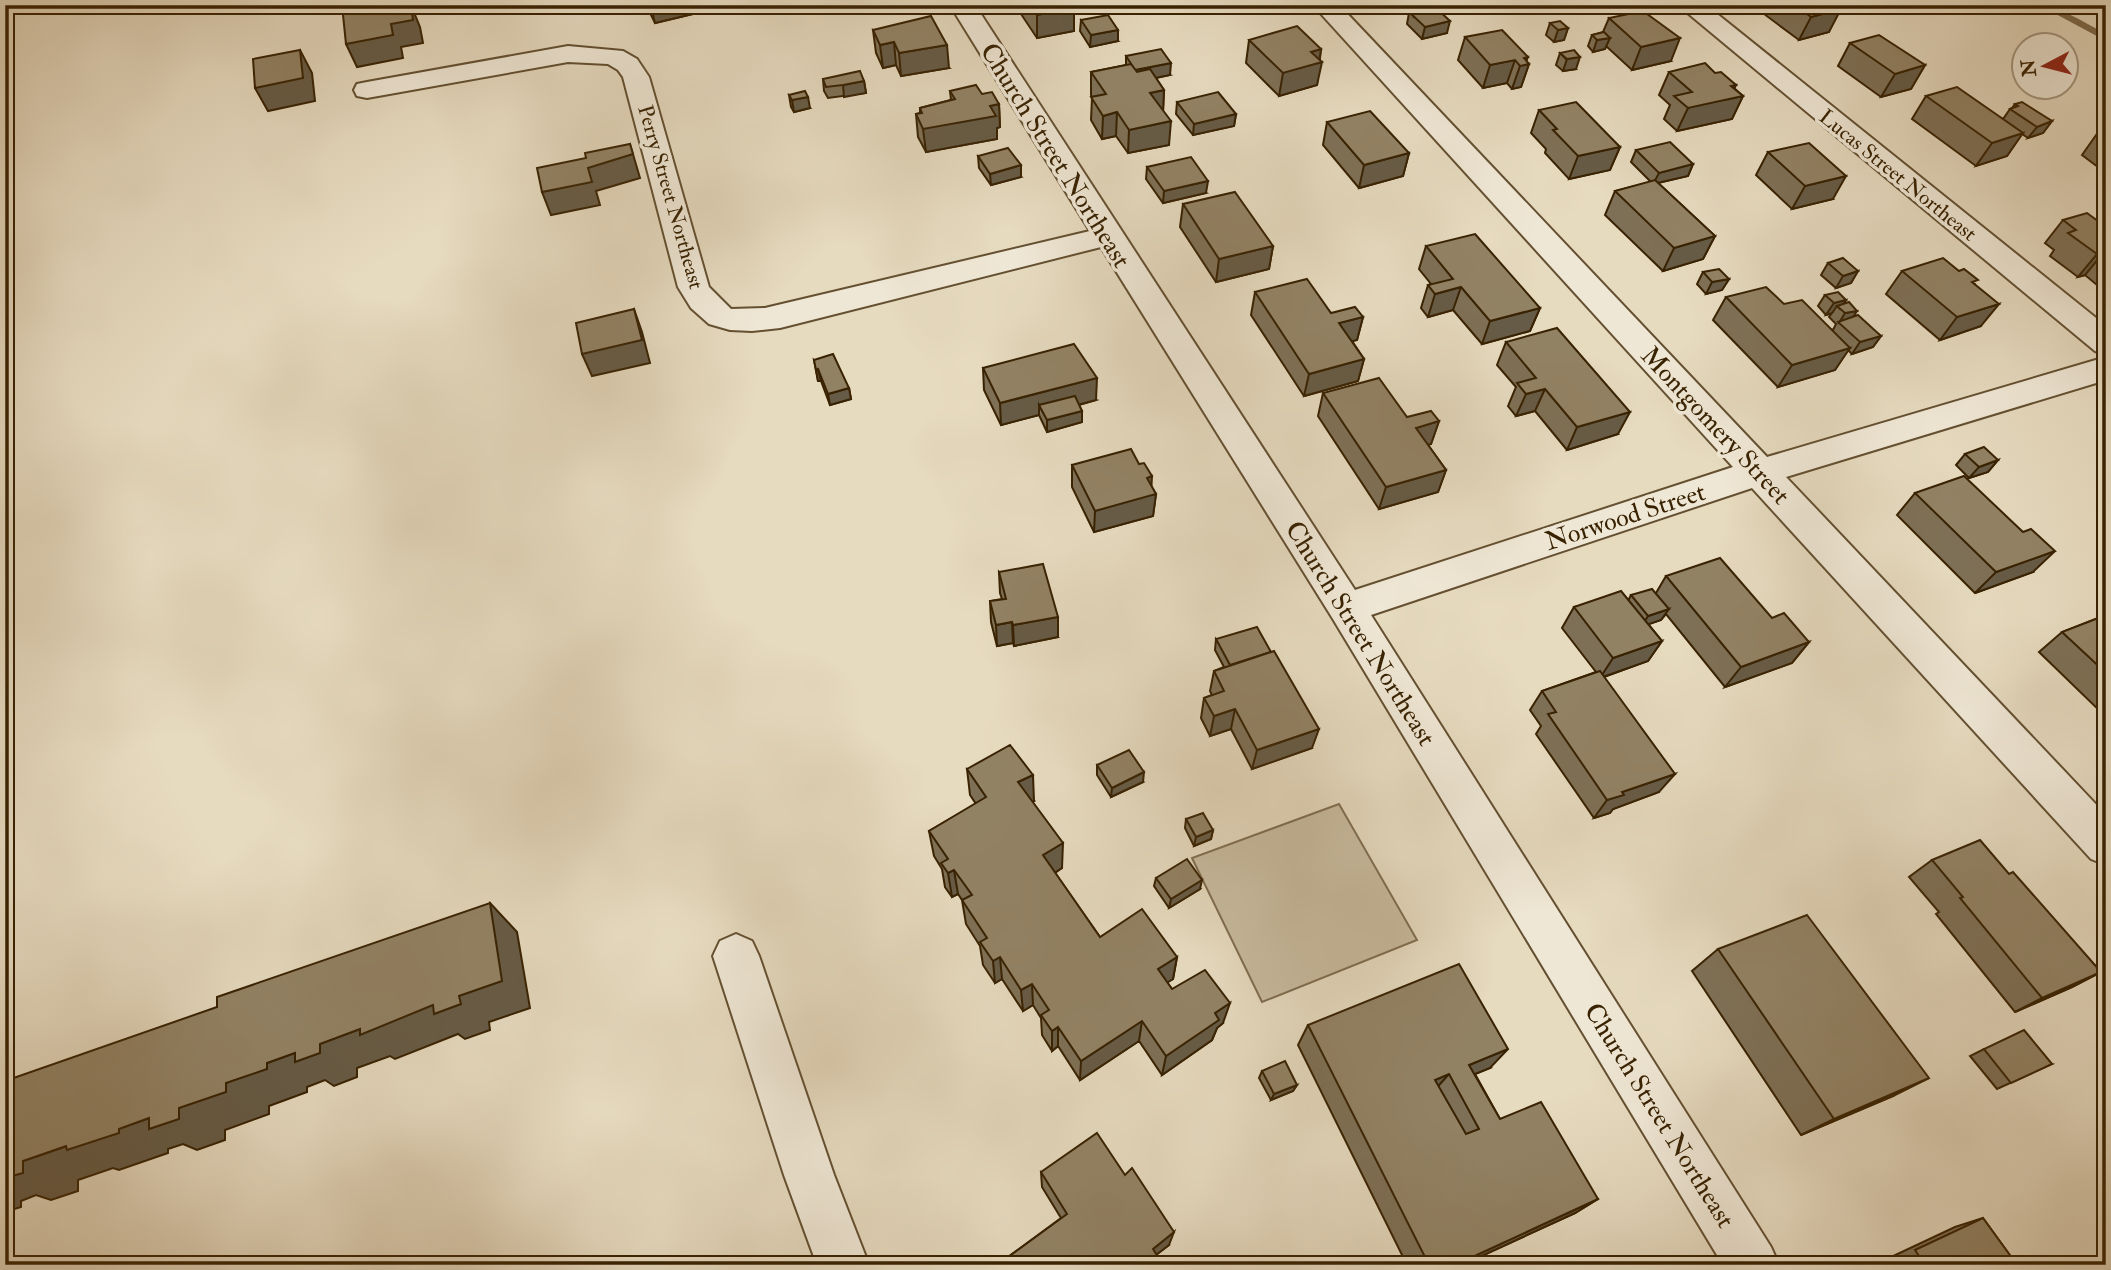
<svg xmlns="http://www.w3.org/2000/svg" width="2111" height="1270" viewBox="0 0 2111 1270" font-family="'IM FELL Double Pica',serif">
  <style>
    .green { fill: #c8bb9f; stroke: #806e50; stroke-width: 2 }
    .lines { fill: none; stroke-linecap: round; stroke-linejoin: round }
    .stream { fill: #7d6b4d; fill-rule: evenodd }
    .minor-casing { stroke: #645031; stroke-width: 4 }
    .minor { fill: #efe7d5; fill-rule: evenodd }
    .wall { fill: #7e7056; stroke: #382202; stroke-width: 2 }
    .shaded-wall { fill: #665b46; stroke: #382202; stroke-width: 2 }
    .building { fill: #928264; stroke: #382202; stroke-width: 2; fill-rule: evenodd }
    .labels { text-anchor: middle; stroke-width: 7; stroke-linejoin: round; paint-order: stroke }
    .far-street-label { font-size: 21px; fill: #382202; stroke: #efe7d5 }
    .street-label { font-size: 26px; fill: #382202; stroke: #efe7d5 }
  </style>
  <rect width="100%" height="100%" fill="#e6dabf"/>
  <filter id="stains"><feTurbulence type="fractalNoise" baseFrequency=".00286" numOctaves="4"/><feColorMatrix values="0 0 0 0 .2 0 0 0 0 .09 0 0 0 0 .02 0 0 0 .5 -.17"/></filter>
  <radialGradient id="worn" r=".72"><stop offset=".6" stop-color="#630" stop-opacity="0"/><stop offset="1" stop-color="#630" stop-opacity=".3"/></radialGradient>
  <!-- green -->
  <path class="green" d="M1339 804 1417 940 1262 1002 1192 858Z"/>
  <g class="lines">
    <!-- stream -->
    <path class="stream" d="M2023 5C2060 5 2074 17 2106 34V41L2054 13Z"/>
    <defs>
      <g id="minor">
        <path d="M950 5H975L1355 590 1733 467 1313 5H1339L1767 457 2106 357V380L1786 477 2106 815V865L2091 859 1752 488 1371 615 1771 1247 1779 1265H1723L1333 619 1101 247 780 328 752 331 730 330 709 324 691 308 678 287 623 77 618 70 608 64 568 62 367 98 357 96 354 90 357 84 367 82 568 46 623 51 637 59 649 77 709 287 731 309 765 308 1090 231Z"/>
        <path d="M1678 5H1706L2106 326V354L2095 351Z"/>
        <path d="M736 934 752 941 759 956 834 1175 869 1265H817L784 1175 713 956 720 941Z"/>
      </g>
    </defs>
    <!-- minor casing -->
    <use href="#minor" class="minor-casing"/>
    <!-- minor -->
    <use href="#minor" class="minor"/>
  </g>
  <!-- wall -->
  <g class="wall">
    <path d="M648 5H695L697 13 655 23 650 13Z"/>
    <path d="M1015 5H1073L1074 8V31L1037 38Z"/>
    <path d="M1401 5H1450L1449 9 1440 11 1447 33 1422 39 1407 24 1409 13Z"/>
    <path d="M1762 5H1836L1829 32 1799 40 1760 11Z"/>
    <path d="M1609 18 1671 61 1632 70 1606 46 1605 49 1593 52 1588 46 1592 35 1603 32Z"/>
    <path d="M1081 20 1118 41 1090 47 1080 31Z"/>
    <path d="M1550 23 1568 28 1564 40 1554 42 1546 35Z"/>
    <path d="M873 30 949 68 901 76 896 65 883 68 876 53Z"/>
    <path d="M1465 37 1526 62 1529 64 1521 87 1512 89 1507 83 1483 88 1458 60Z"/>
    <path d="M1249 40 1321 49 1317 85 1279 96 1246 63Z"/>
    <path d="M1850 43 1925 65 1911 89 1881 97 1838 66Z"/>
    <path d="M1560 53 1576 69 1563 71 1556 65Z"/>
    <path d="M1126 56 1170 75 1156 78 1164 90 1163 111 1169 145 1128 153 1116 136 1102 139 1091 120 1092 97 1091 95V72L1126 65Z"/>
    <path d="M1669 72 1715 73 1736 85 1734 88 1743 96 1732 119 1677 131 1664 119 1670 105 1659 95Z"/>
    <path d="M823 79 864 81 866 93 828 98 824 91Z"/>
    <path d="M950 91 982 94 999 104 1000 127 997 128V139L926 152 918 137 916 114 920 113V108L951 100Z"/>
    <path d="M789 95 810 108 794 112 791 107Z"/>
    <path d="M1926 96 2003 119 2010 109 2012 108 2015 104 2052 121 2043 133 2028 138 2022 134 2007 156 1976 166 1912 119Z"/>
    <path d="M1177 102 1236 114 1234 126 1193 135 1176 114Z"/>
    <path d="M1539 110 1620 147 1610 170 1569 179 1545 153 1546 149 1531 133Z"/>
    <path d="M1327 122 1409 153 1403 176 1359 188 1323 145Z"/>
    <path d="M2106 130V173L2082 155 2099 131Z"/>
    <path d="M1636 150 1693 164 1688 176 1658 183 1715 236 1703 259 1663 271 1605 215 1615 191 1651 182 1631 162Z"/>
    <path d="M1768 152 1833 199 1792 209 1756 175Z"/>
    <path d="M978 156 1021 177 991 185 979 168Z"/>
    <path d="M1147 167 1206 193 1163 203 1146 179Z"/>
    <path d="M1183 204 1273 246 1269 269 1216 282 1180 227Z"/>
    <path d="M2063 220 2106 227V289L2103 290 2085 275 2078 277 2050 256 2054 250 2045 243Z"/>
    <path d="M1426 246 1540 308 1530 331 1482 344 1453 310 1428 317 1421 308 1428 285 1431 284 1419 269Z"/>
    <path d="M1828 263 1858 271 1851 283 1836 288 1821 275Z"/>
    <path d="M1902 271 1975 284 1981 326 1940 340 1886 294Z"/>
    <path d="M1703 272 1729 279 1722 290 1706 294 1697 284Z"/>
    <path d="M1255 292 1331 313 1363 317 1357 340 1352 341 1364 359 1358 381 1304 396 1251 315Z"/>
    <path d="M1825 295 1846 300 1844 304 1853 317 1881 336 1873 347 1852 354 1848 350 1835 370 1778 387 1713 320 1726 297 1833 330 1836 324 1829 317 1832 313 1826 315 1818 306Z"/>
    <path d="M1506 342 1618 434 1567 450 1535 411 1516 416 1508 406 1516 387 1497 365Z"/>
    <path d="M814 360 849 388 851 399 830 405 821 381H818Z"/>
    <path d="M983 368 1096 400 1079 405 1082 411V422L1047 432 1039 415 1001 425 984 390Z"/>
    <path d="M1323 393 1407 417 1439 421 1431 444 1428 445 1446 470 1438 492 1379 509 1318 416Z"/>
    <path d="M1965 454 1998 460 1988 472 1969 478 1956 465Z"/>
    <path d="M1072 465 1151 486 1156 494 1153 516 1094 532 1072 487Z"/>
    <path d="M2106 466V481L2098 474Z"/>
    <path d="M1915 493 2033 572 1975 593 1897 515Z"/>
    <path d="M999 572 1058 637 1014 646 1013 643 997 646 991 622 990 601 1002 599 1000 593Z"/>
    <path d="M1666 576 1772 618 1809 642 1792 663 1725 687 1666 614 1661 620 1648 624 1662 641 1648 661 1604 677 1659 792 1613 809 1610 813 1594 818 1536 734 1541 726 1530 710 1542 691 1596 672 1562 628 1574 607 1629 599 1631 595 1656 593Z"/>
    <path d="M2106 615V717L2039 652 2062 632Z"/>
    <path d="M1216 639 1312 748 1252 769 1231 729 1210 736 1201 718 1204 698 1212 695 1210 691 1214 671 1224 667 1215 650Z"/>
    <path d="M1097 765 1143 782 1111 797 1097 775Z"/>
    <path d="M967 769 1034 801 1032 802 1062 868 1055 873 1100 937 1177 957 1173 979 1167 982 1172 989 1223 1023 1217 1028 1212 1040 1162 1075 1139 1041 1080 1080 1058 1046 1052 1051 1042 1035 1041 1018 1033 1005 1023 1011 1002 979 995 983 983 965 980 946 966 924 962 900 958 894 952 897 945 887 942 869 934 856 929 831 976 804 970 795Z"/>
    <path d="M1186 819 1213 830 1211 839 1194 846 1185 828Z"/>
    <path d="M1932 860 2009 874 2101 972 2072 987 2015 1012 1936 914 1939 912 1909 877Z"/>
    <path d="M1156 878 1200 889 1169 908 1154 886Z"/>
    <path d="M1718 949 1893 1096 1801 1135 1692 971Z"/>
    <path d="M1308 1025 1490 1068 1475 1074 1500 1119 1598 1199 1575 1213 1462 1265H1407L1298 1045Z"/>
    <path d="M1984 1049 2052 1064 1997 1089 1970 1056Z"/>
    <path d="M1262 1071 1297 1085 1293 1091 1271 1100 1259 1078Z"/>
    <path d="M1041 1172 1169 1245 1156 1255 1163 1265H1005L1004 1260 1061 1218 1042 1187Z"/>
    <path d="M1983 1218 2017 1265H1893L1889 1258 1955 1227Z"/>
  </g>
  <!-- shaded-wall -->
  <g class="shaded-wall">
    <path d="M387 5H391L396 17 411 5 420 27 423 43 401 47 403 58 357 67 346 44 388 8Z"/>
    <path d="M678 5H695L697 13 655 23 652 11Z"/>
    <path d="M1417 5H1450L1449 9 1414 17Z"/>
    <path d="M1074 8V31L1037 38V15Z"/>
    <path d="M1841 9 1829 32 1799 40 1811 17Z"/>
    <path d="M1450 21 1447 33 1422 39 1425 27Z"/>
    <path d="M1568 28 1564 40 1554 42 1558 30Z"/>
    <path d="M1118 30V41L1090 47 1091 35Z"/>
    <path d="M1610 38 1605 49 1593 52 1597 40Z"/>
    <path d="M1680 38 1671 61 1632 70 1641 47Z"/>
    <path d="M894 42 896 65 883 68 880 45Z"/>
    <path d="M947 45 949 68 901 76 899 53Z"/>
    <path d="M1321 49 1319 63 1322 62 1317 85 1279 96 1283 73 1311 52Z"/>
    <path d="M300 50 312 73 315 101 268 111 255 88Z"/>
    <path d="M1528 57 1525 65 1529 64 1521 87 1512 89 1520 66 1524 58Z"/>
    <path d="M1580 57 1576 69 1563 71 1567 59Z"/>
    <path d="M1515 60 1507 83 1483 88 1490 65Z"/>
    <path d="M1171 63 1170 75 1135 82V70Z"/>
    <path d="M1925 65 1911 89 1881 97 1895 74Z"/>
    <path d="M864 81 866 93 844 97 843 85Z"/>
    <path d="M1736 85 1729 99 1743 96 1732 119 1677 131 1688 108 1731 86Z"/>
    <path d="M1164 90 1163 113 1150 93Z"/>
    <path d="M808 97 810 108 794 112 792 100Z"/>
    <path d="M999 104 1000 127 997 128V139L926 152 923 129 990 106Z"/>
    <path d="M1117 112 1116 136 1102 139 1103 116Z"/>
    <path d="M1236 114 1234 126 1193 135 1194 124Z"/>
    <path d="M1171 121 1169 145 1128 153 1129 130Z"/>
    <path d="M2052 121 2043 133 2028 138 2037 127Z"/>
    <path d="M2023 133 2007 156 1976 166 1992 143Z"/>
    <path d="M630 144 640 178 596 191 600 205 551 215 542 192Z"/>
    <path d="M1620 147 1610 170 1569 179 1578 156Z"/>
    <path d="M1409 153 1403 176 1359 188 1364 165Z"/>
    <path d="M1693 164 1688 176 1653 184 1659 173Z"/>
    <path d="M1021 165V177L991 185 990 174Z"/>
    <path d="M1846 176 1833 199 1792 209 1805 186Z"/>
    <path d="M1208 181 1206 193 1163 203 1164 191Z"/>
    <path d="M1715 236 1703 259 1663 271 1674 248Z"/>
    <path d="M1273 246 1269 269 1216 282 1219 259Z"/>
    <path d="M2104 252 2085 275 2078 277 2097 254Z"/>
    <path d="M1858 271 1851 283 1836 288 1843 276Z"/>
    <path d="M1729 279 1722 290 1706 294 1712 282Z"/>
    <path d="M1461 287 1453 310 1428 317 1435 294Z"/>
    <path d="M1846 300 1840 309 1837 306 1832 313 1826 315 1834 303Z"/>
    <path d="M1999 304 1981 326 1940 340 1957 317Z"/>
    <path d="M1540 308 1530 331 1482 344 1490 321Z"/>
    <path d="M634 309 642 332 650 363 592 376 582 354Z"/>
    <path d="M1857 311 1850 322 1839 323 1845 313Z"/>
    <path d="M1363 317 1357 340 1333 346 1339 323Z"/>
    <path d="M1881 336 1873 347 1852 354 1860 342Z"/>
    <path d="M1850 348 1835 370 1778 387 1792 365Z"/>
    <path d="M1364 359 1358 381 1304 396 1309 374Z"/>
    <path d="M818 369 821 381H818L816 370Z"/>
    <path d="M1097 378 1096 400 1044 414 1039 405V415L1001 425 1000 403Z"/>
    <path d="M849 388 851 399 830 405 828 394Z"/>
    <path d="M1545 389 1535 411 1516 416 1526 394Z"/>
    <path d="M1082 411V422L1047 432V420Z"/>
    <path d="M1630 412 1618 434 1567 450 1577 427Z"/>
    <path d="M1439 421 1431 444 1408 450 1416 428Z"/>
    <path d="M1998 460 1988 472 1969 478 1979 467Z"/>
    <path d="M1446 470 1438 492 1379 509 1386 487Z"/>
    <path d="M1152 476 1151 495 1156 494 1153 516 1094 532 1095 511 1147 478Z"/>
    <path d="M2055 551 2033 572 1975 593 1996 572Z"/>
    <path d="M1669 609 1661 620 1641 627 1648 616Z"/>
    <path d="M1058 617V637L1014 646 1013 625Z"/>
    <path d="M1012 622 1013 643 997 646 996 625Z"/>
    <path d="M1662 641 1648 661 1600 678 1613 658Z"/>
    <path d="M1809 642 1792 663 1725 687 1741 667Z"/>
    <path d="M1235 709 1231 729 1210 736 1214 716Z"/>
    <path d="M1319 729 1312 748 1252 769 1257 750Z"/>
    <path d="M1144 772 1143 782 1111 797 1112 788Z"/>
    <path d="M1675 774 1659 792 1613 809 1610 813 1594 818 1607 800 1622 792Z"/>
    <path d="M1033 775 1034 801 1020 809 1018 782Z"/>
    <path d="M1213 830 1211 839 1194 846 1196 837Z"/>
    <path d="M1063 843 1062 868 1043 880V855Z"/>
    <path d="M954 870 958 894 952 897 948 873Z"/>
    <path d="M1202 880 1200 889 1169 908 1171 899Z"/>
    <path d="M490 903 517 932 530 1008 489 1022 490 1030 465 1039 458 1034 395 1059 390 1056 357 1068V1077L334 1086 325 1080 307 1087V1092L269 1106V1114L225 1130V1140L197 1150 183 1144 168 1149V1153L119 1170 113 1168 78 1180V1191L51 1200 36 1195 21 1201V1207L5 1212V1174L23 1161 179 1108 226 1083 267 1063 360 1029 459 996Z"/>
    <path d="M1000 957 1002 979 995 983 993 961Z"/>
    <path d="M1177 957 1173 979 1154 991 1158 969Z"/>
    <path d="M2101 972 2072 987 2015 1012 2042 998Z"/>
    <path d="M1032 984 1033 1005 1023 1011 1021 990Z"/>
    <path d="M1230 1003 1223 1023 1217 1028 1212 1040 1162 1075 1166 1056 1215 1013Z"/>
    <path d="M1142 1021 1139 1041 1080 1080 1081 1061Z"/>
    <path d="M1058 1027V1046L1052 1051V1031Z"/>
    <path d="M1508 1049 1490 1068 1453 1083 1469 1065Z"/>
    <path d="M1449 1074 1433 1092 1435 1080Z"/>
    <path d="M1929 1078 1893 1096 1801 1135 1834 1119Z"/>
    <path d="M1297 1085 1293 1091 1271 1100 1274 1094Z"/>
    <path d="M1598 1199 1575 1213 1462 1265H1455Z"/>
    <path d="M1174 1232 1169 1245 1148 1261 1153 1249Z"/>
  </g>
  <!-- building -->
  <g class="building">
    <path d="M342 5H387L388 8 403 5H411L413 20 391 24 393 35 346 44Z"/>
    <path d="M649 5H678L652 11Z"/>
    <path d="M1030 5H1073L1074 8 1037 15Z"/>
    <path d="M1795 5H1836L1841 9 1811 17Z"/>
    <path d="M1435 7 1450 21 1425 27 1409 12Z"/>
    <path d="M1643 11 1680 38 1641 47 1609 18Z"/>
    <path d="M1108 15 1118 30 1091 35 1081 20Z"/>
    <path d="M931 16 947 45 899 53 894 42 880 45 873 30Z"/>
    <path d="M1560 21 1568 28 1558 30 1550 23Z"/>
    <path d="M1297 26 1321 49 1311 52 1322 62 1283 73 1249 40Z"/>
    <path d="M1502 30 1528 57 1524 58 1529 64 1520 66 1515 60 1490 65 1465 37Z"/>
    <path d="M1604 32 1610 38 1597 40 1592 35Z"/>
    <path d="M1879 35 1925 65 1895 74 1850 43Z"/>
    <path d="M1161 49 1171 63 1135 70 1126 56Z"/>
    <path d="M300 50 303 78 255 88 253 59Z"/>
    <path d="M1574 50 1580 57 1567 59 1560 53Z"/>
    <path d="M1705 63 1715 73 1721 72 1736 85 1731 86 1743 96 1688 108 1674 96 1692 92 1669 72Z"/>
    <path d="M1131 64 1137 72 1150 69 1164 90 1150 93 1171 121 1129 130 1117 112 1103 116 1091 97 1106 94 1091 72Z"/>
    <path d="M860 71 864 81 843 85 826 87 823 79Z"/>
    <path d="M976 85 982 94 992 92 999 104 990 106 996 116 923 129 916 114 922 113 920 108 955 99 950 91Z"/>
    <path d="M1957 87 2023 133 1992 143 1926 96Z"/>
    <path d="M805 91 808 97 792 100 789 95Z"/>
    <path d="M1218 92 1236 114 1194 124 1177 102Z"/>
    <path d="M1576 102 1620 147 1578 156 1553 130 1557 129 1539 110Z"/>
    <path d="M2022 102 2052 121 2037 127 2010 109 2018 106 2015 104Z"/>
    <path d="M1370 111 1409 153 1364 165 1327 122Z"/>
    <path d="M2106 130V136L2099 131Z"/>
    <path d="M1670 142 1693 164 1659 173 1636 150Z"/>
    <path d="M1809 143 1846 176 1805 186 1768 152Z"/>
    <path d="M630 144 633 154 588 168 592 182 542 192 537 168 586 158 585 153Z"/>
    <path d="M1008 148 1021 165 990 174 978 156Z"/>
    <path d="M1191 157 1208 181 1164 191 1147 167Z"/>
    <path d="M1655 180 1715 236 1674 248 1615 191Z"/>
    <path d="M1235 192 1273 246 1219 259 1183 204Z"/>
    <path d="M2087 213 2106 227V254L2104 252 2097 254 2068 233 2076 230 2063 220Z"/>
    <path d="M1475 234 1540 308 1490 321 1461 287 1435 294 1428 285 1453 279 1426 246Z"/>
    <path d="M1843 258 1858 271 1843 276 1828 263Z"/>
    <path d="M1943 258 1959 271 1964 269 1978 280 1972 282 1999 304 1957 317 1902 271Z"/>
    <path d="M1719 269 1729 279 1712 282 1703 272Z"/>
    <path d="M1307 279 1331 313 1355 307 1363 317 1339 323 1364 359 1309 374 1255 292Z"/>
    <path d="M1766 287 1784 304 1802 300 1850 348 1792 365 1726 297Z"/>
    <path d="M1838 292 1846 300 1834 303 1825 295Z"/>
    <path d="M1849 302 1857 311 1845 313 1837 306Z"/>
    <path d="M634 309 642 340 582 354 576 323Z"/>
    <path d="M1858 315 1881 336 1860 342 1838 322Z"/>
    <path d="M1557 328 1630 412 1577 427 1545 389 1526 394 1517 383 1536 378 1506 342Z"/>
    <path d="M1074 344 1097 378 1000 403 983 368Z"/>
    <path d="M833 354 849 388 828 394 818 369 816 370 814 360Z"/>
    <path d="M1379 378 1407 417 1431 411 1439 421 1416 428 1446 470 1386 487 1323 393Z"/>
    <path d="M1075 396 1082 411 1047 420 1039 405Z"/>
    <path d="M1984 447 1998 460 1979 467 1965 454Z"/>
    <path d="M1131 449 1139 464 1144 463 1152 476 1147 478 1156 494 1095 511 1072 465Z"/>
    <path d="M1964 476 2023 532 2031 529 2055 551 1996 572 1915 493Z"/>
    <path d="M1720 558 1772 618 1784 613 1809 642 1741 667 1666 576Z"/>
    <path d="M1043 564 1058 617 1013 625 1012 622 996 625 990 601 1006 599 999 572Z"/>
    <path d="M1652 589 1669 609 1648 616 1631 595Z"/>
    <path d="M1621 591 1662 641 1613 658 1574 607Z"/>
    <path d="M2106 615V673L2062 632Z"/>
    <path d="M1257 627 1271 652 1230 665 1216 639Z"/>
    <path d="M1274 651 1319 729 1257 750 1235 709 1214 716 1204 698 1224 691 1214 671Z"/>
    <path d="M1600 671 1675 774 1622 792 1624 795 1607 800 1548 714 1556 712 1542 691Z"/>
    <path d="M1010 745 1033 775 1018 782 1063 843 1043 855 1100 937 1142 909 1177 957 1158 969 1172 989 1205 970 1230 1003 1215 1013 1219 1020 1166 1056 1142 1021 1081 1061 1058 1027 1052 1031 1041 1015 1049 1010 1032 984 1021 990 1000 957 993 961 980 942 987 938 962 900 972 895 954 870 948 873 941 863 948 859 929 831 986 797 967 769Z"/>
    <path d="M1129 750 1144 772 1112 788 1097 765Z"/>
    <path d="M1203 813 1213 830 1196 837 1186 819Z"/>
    <path d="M1980 840 2009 874 2013 872 2101 972 2042 998 1960 898 1963 897 1932 860Z"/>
    <path d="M1187 859 1202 880 1171 899 1156 878Z"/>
    <path d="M490 903 502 981 459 996 461 1004 434 1014 433 1005 360 1035V1029L320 1044V1053L295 1062V1053L267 1063V1069L226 1083V1092L179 1108V1119L149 1129V1118L119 1129V1133L67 1150 66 1146 23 1161V1173L5 1178V1081L217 1007V997Z"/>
    <path d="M1807 915 1929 1078 1834 1119 1718 949Z"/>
    <path d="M1459 964 1508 1049 1469 1065 1500 1119 1541 1102 1598 1199 1455 1265H1429L1308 1025ZM1449 1074 1479 1129 1466 1134 1435 1080Z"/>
    <path d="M2024 1030 2052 1064 2011 1083 1984 1049Z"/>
    <path d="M1285 1061 1297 1085 1274 1094 1262 1071Z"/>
    <path d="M1097 1133 1125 1175 1132 1168 1174 1232 1153 1249 1163 1265H1007L1004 1260 1067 1214 1041 1172Z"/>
    <path d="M1983 1218 2017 1265H1925L1915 1250Z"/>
  </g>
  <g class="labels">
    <!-- far-street labels -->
    <g class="far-street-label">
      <text transform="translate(1898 175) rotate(39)" y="7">Lucas Street Northeast</text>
      <text transform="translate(671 197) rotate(74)" y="7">Perry Street Northeast</text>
    </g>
    <!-- street labels -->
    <g class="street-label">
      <text transform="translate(1056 155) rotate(58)" y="9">Church Street Northeast</text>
      <text transform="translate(1716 425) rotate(47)" y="9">Montgomery Street</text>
      <text transform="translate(1625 516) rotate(-18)" y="9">Norwood Street</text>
      <text transform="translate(1361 633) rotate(58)" y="9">Church Street Northeast</text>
      <text transform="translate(1660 1115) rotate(58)" y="9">Church Street Northeast</text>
    </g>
  </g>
  <!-- margin -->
  <rect width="2111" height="1270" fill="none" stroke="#e6dabf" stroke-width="28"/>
  <rect x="7" y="7" width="2097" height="1256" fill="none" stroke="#382202" stroke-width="3.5"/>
  <rect x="14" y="14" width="2083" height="1242" fill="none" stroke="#382202" stroke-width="2"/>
  <!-- north arrow -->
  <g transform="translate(2045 66) rotate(263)"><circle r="33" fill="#efe7d5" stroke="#a69881" stroke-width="2"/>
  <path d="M0-5L12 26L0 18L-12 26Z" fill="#8f2418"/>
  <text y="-10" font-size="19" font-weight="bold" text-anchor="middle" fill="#382202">N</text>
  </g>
  <rect width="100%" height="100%" filter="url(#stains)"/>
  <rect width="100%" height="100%" fill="url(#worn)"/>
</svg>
